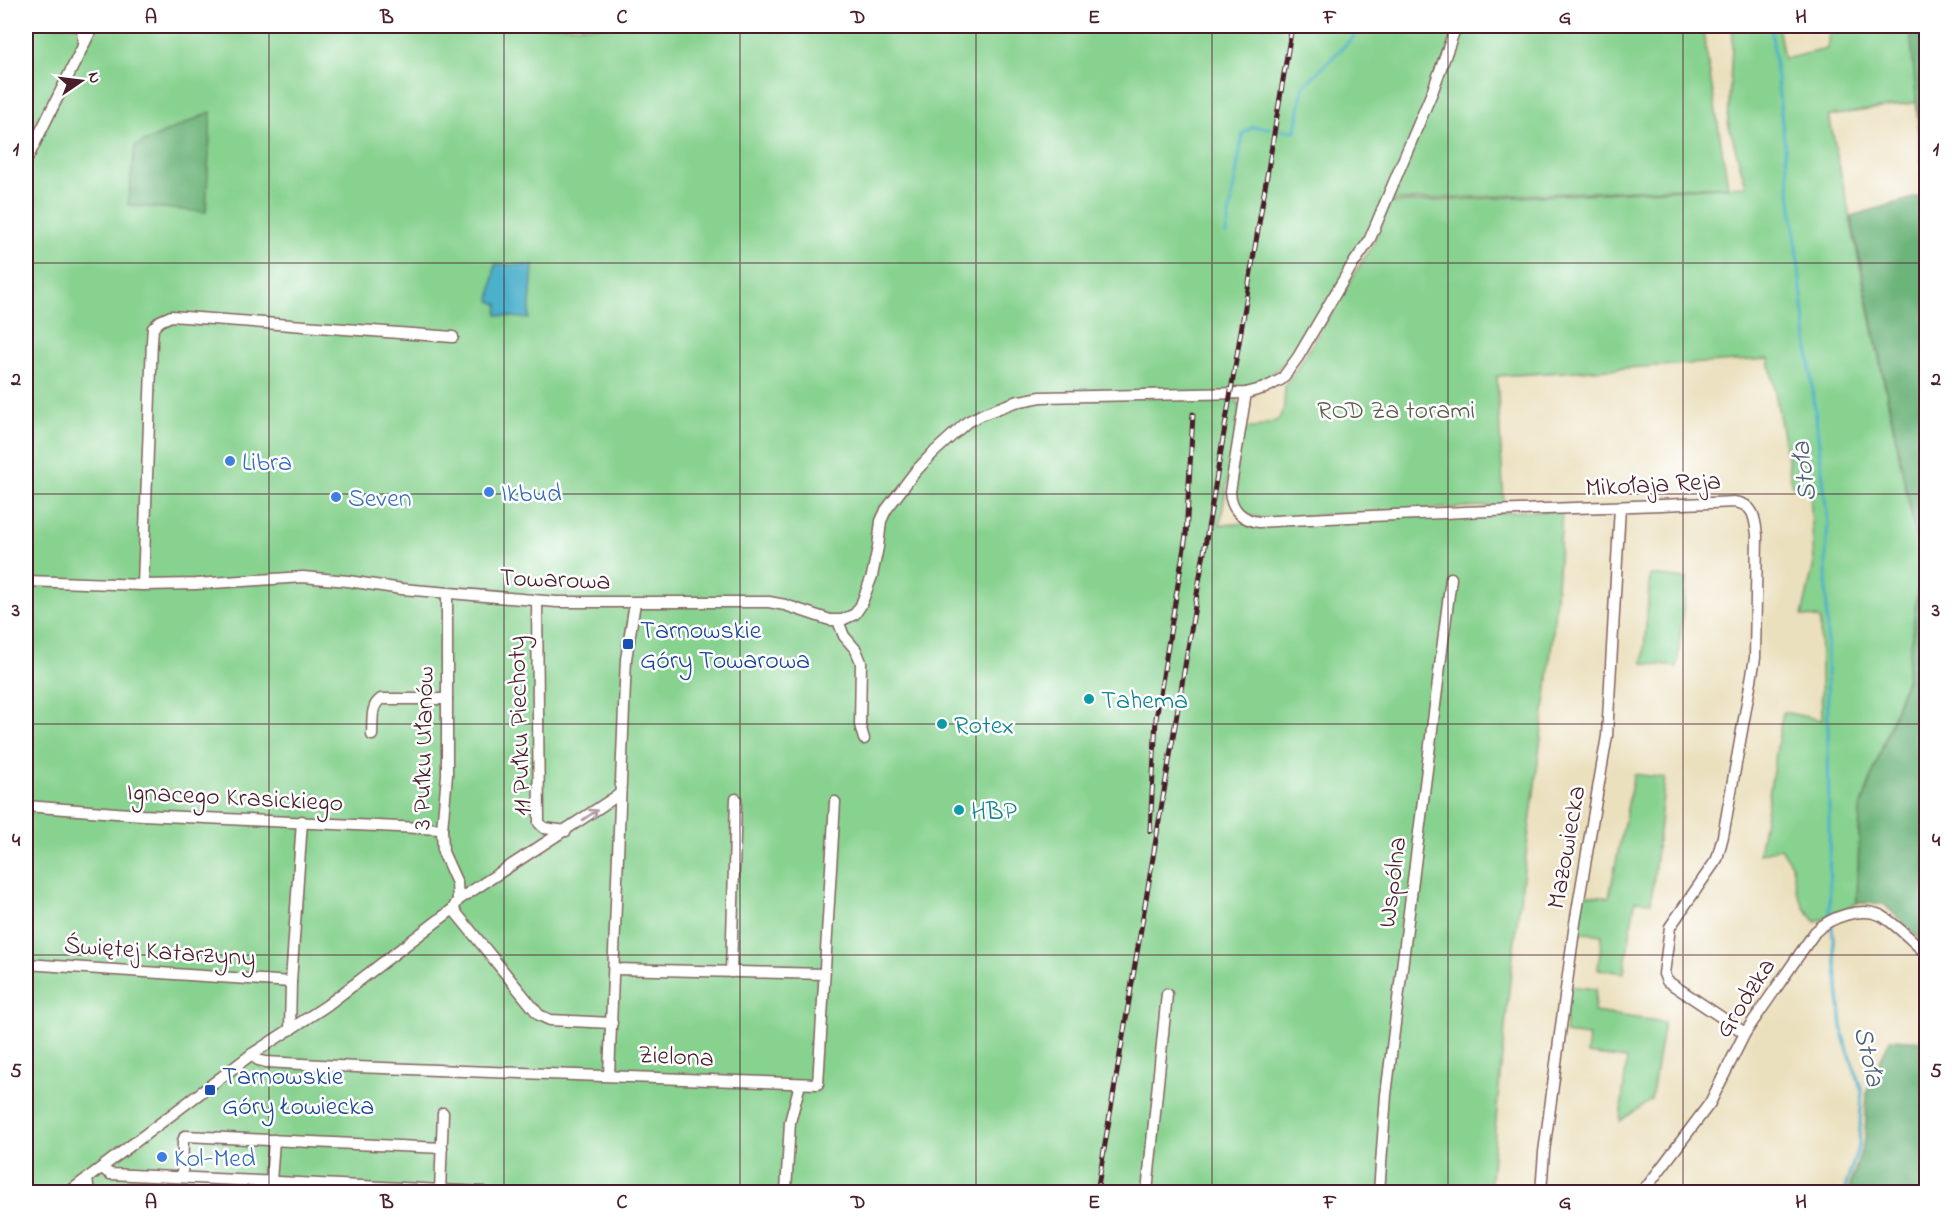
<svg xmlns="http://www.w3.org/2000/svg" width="1952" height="1218" viewBox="0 0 1952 1218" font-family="'Indie Flower',sans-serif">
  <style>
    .green { fill: #87d28f; stroke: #68785d; stroke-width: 1.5 }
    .forest { fill: #6db47a; stroke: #5c6a52; stroke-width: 1.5 }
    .water { fill: #4bb0ca; stroke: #4a687a; stroke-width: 1.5 }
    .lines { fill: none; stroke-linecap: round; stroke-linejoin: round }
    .stream { stroke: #4bb0ca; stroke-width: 3 }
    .minor-casing { stroke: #82635e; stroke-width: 13 }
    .minor { stroke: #fff; stroke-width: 10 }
    .rail-casing { stroke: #4a1f2b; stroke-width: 5 }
    .rail { stroke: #fff; stroke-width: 3; stroke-dasharray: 9; stroke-linecap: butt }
    .oneway { stroke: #ae9aa0 }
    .grid { fill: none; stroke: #4a1f2b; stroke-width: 1.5; stroke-opacity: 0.55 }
    .shop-dot { fill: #3f7fe0; stroke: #fff; stroke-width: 2 }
    .transit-dot { fill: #1a4fb4; stroke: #fff; stroke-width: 2 }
    .culture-dot { fill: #0f9aa8; stroke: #fff; stroke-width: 2 }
    .labels { text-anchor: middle; stroke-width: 5; stroke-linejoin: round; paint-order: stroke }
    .park-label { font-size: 26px; fill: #5f5e4e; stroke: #fff }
    .shop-label { font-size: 26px; fill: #366cbe; stroke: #fff; text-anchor: start }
    .street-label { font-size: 26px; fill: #4a1f2b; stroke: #fff }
    .transit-label { font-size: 26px; fill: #164399; stroke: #fff; text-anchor: start }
    .culture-label { font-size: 26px; fill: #0d838f; stroke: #fff; text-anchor: start }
    .water-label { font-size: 27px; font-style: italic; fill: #4a6073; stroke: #fff }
    .neatline { fill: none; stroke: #4a1f2b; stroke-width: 2 }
    .grid-label { font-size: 20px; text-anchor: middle; font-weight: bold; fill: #4a1f2b }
  </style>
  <rect width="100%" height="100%" fill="#fff"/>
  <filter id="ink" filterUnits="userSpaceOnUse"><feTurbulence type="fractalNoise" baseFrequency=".0167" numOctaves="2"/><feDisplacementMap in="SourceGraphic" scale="12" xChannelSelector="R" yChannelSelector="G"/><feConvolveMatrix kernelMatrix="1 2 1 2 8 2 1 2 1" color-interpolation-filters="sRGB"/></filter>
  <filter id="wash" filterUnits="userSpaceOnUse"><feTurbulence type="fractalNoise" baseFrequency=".008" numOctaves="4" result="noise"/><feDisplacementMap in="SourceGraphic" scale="24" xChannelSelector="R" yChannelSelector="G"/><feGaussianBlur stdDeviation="1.35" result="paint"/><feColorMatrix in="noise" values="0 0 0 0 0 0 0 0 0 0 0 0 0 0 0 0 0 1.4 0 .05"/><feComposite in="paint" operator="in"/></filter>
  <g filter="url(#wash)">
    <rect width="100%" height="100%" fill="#ebe0be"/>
    <!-- green -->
    <g class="green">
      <path d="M26 26H1702L1728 186 1384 201 1355 259 1304 345 1265 380 1239 388 1237 402 1240 407 1220 525 1326 518 1562 510C1556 636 1538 761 1522 885 1508 987 1498 1090 1490 1192H26Z"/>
      <path d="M1733 26H1778L1784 59 1827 49 1830 26H1910L1918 102 1829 116 1921 562 1907 676 1860 810 1857 903 1816 922 1806 910 1797 893 1792 866 1781 848 1759 854 1783 712 1822 720 1820 619 1802 616 1814 563 1810 491 1792 485 1769 359 1497 376 1504 505 1271 518C1264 517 1253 518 1247 515 1225 503 1240 448 1243 428H1255L1278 420 1284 408 1285 386 1300 364 1374 242 1390 203 1746 186 1728 122Z"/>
      <path d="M1650 575 1686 579 1677 667 1643 663Z"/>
      <path d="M1634 774 1665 778 1651 902 1635 901 1624 973 1598 969 1602 935 1576 932 1581 894 1609 897Z"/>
      <path d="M1568 986 1596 989 1594 1012 1664 1022 1651 1100 1620 1121 1627 1059 1587 1054 1589 1036 1565 1033Z"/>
    </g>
    <!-- forest -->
    <g class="forest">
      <path d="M1910 26H1926V942L1922 941 1884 904 1857 903 1860 810 1906 681 1921 562 1851 216 1924 195Z"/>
      <path d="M211 112 206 212 128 205 135 146Z"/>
      <path d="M1890 1039 1926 1041V1192H1848L1865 1138 1867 1091Z"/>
    </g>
    <!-- water -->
    <path class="water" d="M495 264 533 266 529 319 497 315 498 304 490 301Z"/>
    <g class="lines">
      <!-- stream -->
      <g class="stream">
        <path d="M1771 26 1828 523 1826 552 1830 917"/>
        <path d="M1281 130 1296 131 1303 86 1365 26"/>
        <path d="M1226 234 1243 133 1253 127 1269 128"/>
        <path d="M1832 926 1843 1036 1862 1091 1859 1144 1844 1192"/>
      </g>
    </g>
  </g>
  <g filter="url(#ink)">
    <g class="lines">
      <defs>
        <g id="minor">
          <path d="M82 26 83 43"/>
          <path d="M26 161 93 26"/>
          <path d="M1246 393 1230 492C1231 510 1243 520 1259 522 1417 512 1576 509 1734 502 1754 504 1755 518 1757 535L1755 658 1723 836 1717 859 1670 927 1664 974 1667 981 1745 1033"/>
          <path d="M26 581 143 585 196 584 303 577 348 581 402 589 557 602H769L785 605 830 620H842L855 614 861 605 872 576 878 547 881 521 886 510 915 472 932 454 967 422 983 414 1015 402 1041 397 1246 393 1265 388 1282 379 1298 357 1351 267 1369 241 1433 90 1456 26"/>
          <path d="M143 585 152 341 153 328 160 321 171 316 453 337"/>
          <path d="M447 594V775L442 829 443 852 457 883 458 900"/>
          <path d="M537 601 539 823 544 828 566 831"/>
          <path d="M838 621 844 636 856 650 861 662 860 725 864 739"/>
          <path d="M372 735C373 722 370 706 381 699H447"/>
          <path d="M26 806 142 815 442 829"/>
          <path d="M453 909 539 1015 550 1020 612 1023"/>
          <path d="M26 964 291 982"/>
          <path d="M614 969 824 974"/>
          <path d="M731 972 736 799"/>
          <path d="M290 1030 291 982 302 821"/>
          <path d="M252 1054 258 1060 266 1062 356 1067 818 1084 835 802"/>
          <path d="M609 1075 626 659 635 603"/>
          <path d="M102 1168 110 1174 484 1192"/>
          <path d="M182 1177 183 1141 185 1136 442 1148"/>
          <path d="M87 1179 89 1192"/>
          <path d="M271 1182 274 1140"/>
          <path d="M440 1191 443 1113"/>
          <path d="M69 1192 252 1054 326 1006 453 909 458 900 620 794"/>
          <path d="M786 1192 790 1122 800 1084"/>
          <path d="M1147 1192 1167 994"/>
          <path d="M1379 1192 1386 1095 1451 578"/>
          <path d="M1541 1192 1544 1152 1575 923 1607 736 1620 507"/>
          <path d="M1640 1192 1649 1184 1710 1103 1745 1033 1815 932C1830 917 1861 906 1882 916 1896 924 1913 942 1926 953"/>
        </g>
      </defs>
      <!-- minor casing -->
      <use href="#minor" class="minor-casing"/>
      <!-- minor -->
      <use href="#minor" class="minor"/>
      <defs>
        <g id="rail">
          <path d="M1150 831 1156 719 1186 535 1193 414"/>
          <path d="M1097 1192 1292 26"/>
        </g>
      </defs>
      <!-- rail casing -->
      <use href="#rail" class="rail-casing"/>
      <!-- rail -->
      <use href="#rail" class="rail"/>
    </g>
    <!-- one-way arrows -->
    <defs><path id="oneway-shaft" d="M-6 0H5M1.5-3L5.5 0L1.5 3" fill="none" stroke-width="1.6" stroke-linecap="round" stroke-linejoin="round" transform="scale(1.5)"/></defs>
    <use class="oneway" href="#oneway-shaft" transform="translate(590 815) rotate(-34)"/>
  </g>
  <!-- grid -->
  <path class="grid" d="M269 26V1192M504 26V1192M740 26V1192M976 26V1192M1212 26V1192M1448 26V1192M1683 26V1192M26 263H1926M26 494H1926M26 724H1926M26 955H1926"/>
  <!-- markers -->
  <g class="shop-dot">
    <circle cx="230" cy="461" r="6"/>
    <circle cx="489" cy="492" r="6"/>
    <circle cx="336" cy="497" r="6"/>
    <circle cx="162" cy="1157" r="6"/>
  </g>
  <g class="transit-dot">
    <rect x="622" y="638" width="12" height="12" rx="3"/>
    <rect x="204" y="1084" width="12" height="12" rx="3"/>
  </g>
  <g class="culture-dot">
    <circle cx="1089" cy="699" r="6"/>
    <circle cx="942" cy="724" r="6"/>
    <circle cx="959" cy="810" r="6"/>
  </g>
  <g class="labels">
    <!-- park labels -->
    <g class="park-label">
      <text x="1396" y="418">ROD Za torami</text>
    </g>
    <!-- shop labels -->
    <g class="shop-label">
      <text x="242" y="470">Libra</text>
      <text x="501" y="501">Ikbud</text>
      <text x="348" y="506">Seven</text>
      <text x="174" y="1166">Kol-Med</text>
    </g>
    <!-- street labels -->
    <g class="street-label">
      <text transform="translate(1653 483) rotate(-3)" y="9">Mikołaja Reja</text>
      <text transform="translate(555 578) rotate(2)" y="9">Towarowa</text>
      <text transform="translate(518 726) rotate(-92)" y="9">11 Pułku Piechoty</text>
      <text transform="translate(422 748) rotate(-89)" y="9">3 Pułku Ułanów</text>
      <text transform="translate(235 796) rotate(3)" y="9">Ignacego Krasickiego</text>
      <text transform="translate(1565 847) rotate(-80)" y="9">Mazowiecka</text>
      <text transform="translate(1391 882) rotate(-83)" y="9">Wspólna</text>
      <text transform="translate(160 950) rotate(4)" y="9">Świętej Katarzyny</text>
      <text transform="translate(1744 997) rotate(-57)" y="9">Grodzka</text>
      <text transform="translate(676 1055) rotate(3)" y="9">Zielona</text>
    </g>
    <!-- transit labels -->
    <g class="transit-label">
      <text x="640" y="638">Tarnowskie<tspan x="640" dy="30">Góry Towarowa</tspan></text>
      <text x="222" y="1084">Tarnowskie<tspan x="222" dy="30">Góry Łowiecka</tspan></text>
    </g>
    <!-- culture labels -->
    <g class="culture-label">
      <text x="1101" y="708">Tahema</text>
      <text x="954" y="733">Rotex</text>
      <text x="971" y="819">HBP</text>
    </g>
    <!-- water labels -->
    <g class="water-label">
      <text transform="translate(1803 472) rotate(-97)" y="9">Stoła</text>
      <text transform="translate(1870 1056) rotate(77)" y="9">Stoła</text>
    </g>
  </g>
  <!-- margin -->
  <rect width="1952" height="1218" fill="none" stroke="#fff" stroke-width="66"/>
  <!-- north arrow -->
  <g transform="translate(81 81) rotate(76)" stroke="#ffffff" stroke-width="4.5" paint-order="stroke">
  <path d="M0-4.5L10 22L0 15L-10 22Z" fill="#4a1f2b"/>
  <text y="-9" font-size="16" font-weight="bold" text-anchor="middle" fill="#4a1f2b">N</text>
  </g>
  <rect x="33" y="33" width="1886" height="1152" class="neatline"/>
  <g class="grid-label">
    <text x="151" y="23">A</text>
    <text x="387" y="23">B</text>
    <text x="622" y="23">C</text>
    <text x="858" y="23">D</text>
    <text x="1094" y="23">E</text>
    <text x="1330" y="23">F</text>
    <text x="1565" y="23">G</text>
    <text x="1801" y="23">H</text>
    <text x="16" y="155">1</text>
    <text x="1936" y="155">1</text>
    <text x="16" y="385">2</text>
    <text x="1936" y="385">2</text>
    <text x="16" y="616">3</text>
    <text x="1936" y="616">3</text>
    <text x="16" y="846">4</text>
    <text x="1936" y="846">4</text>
    <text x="16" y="1077">5</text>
    <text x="1936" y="1077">5</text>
    <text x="151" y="1208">A</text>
    <text x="387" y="1208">B</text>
    <text x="622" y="1208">C</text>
    <text x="858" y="1208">D</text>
    <text x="1094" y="1208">E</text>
    <text x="1330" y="1208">F</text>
    <text x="1565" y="1208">G</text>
    <text x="1801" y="1208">H</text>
  </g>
</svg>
